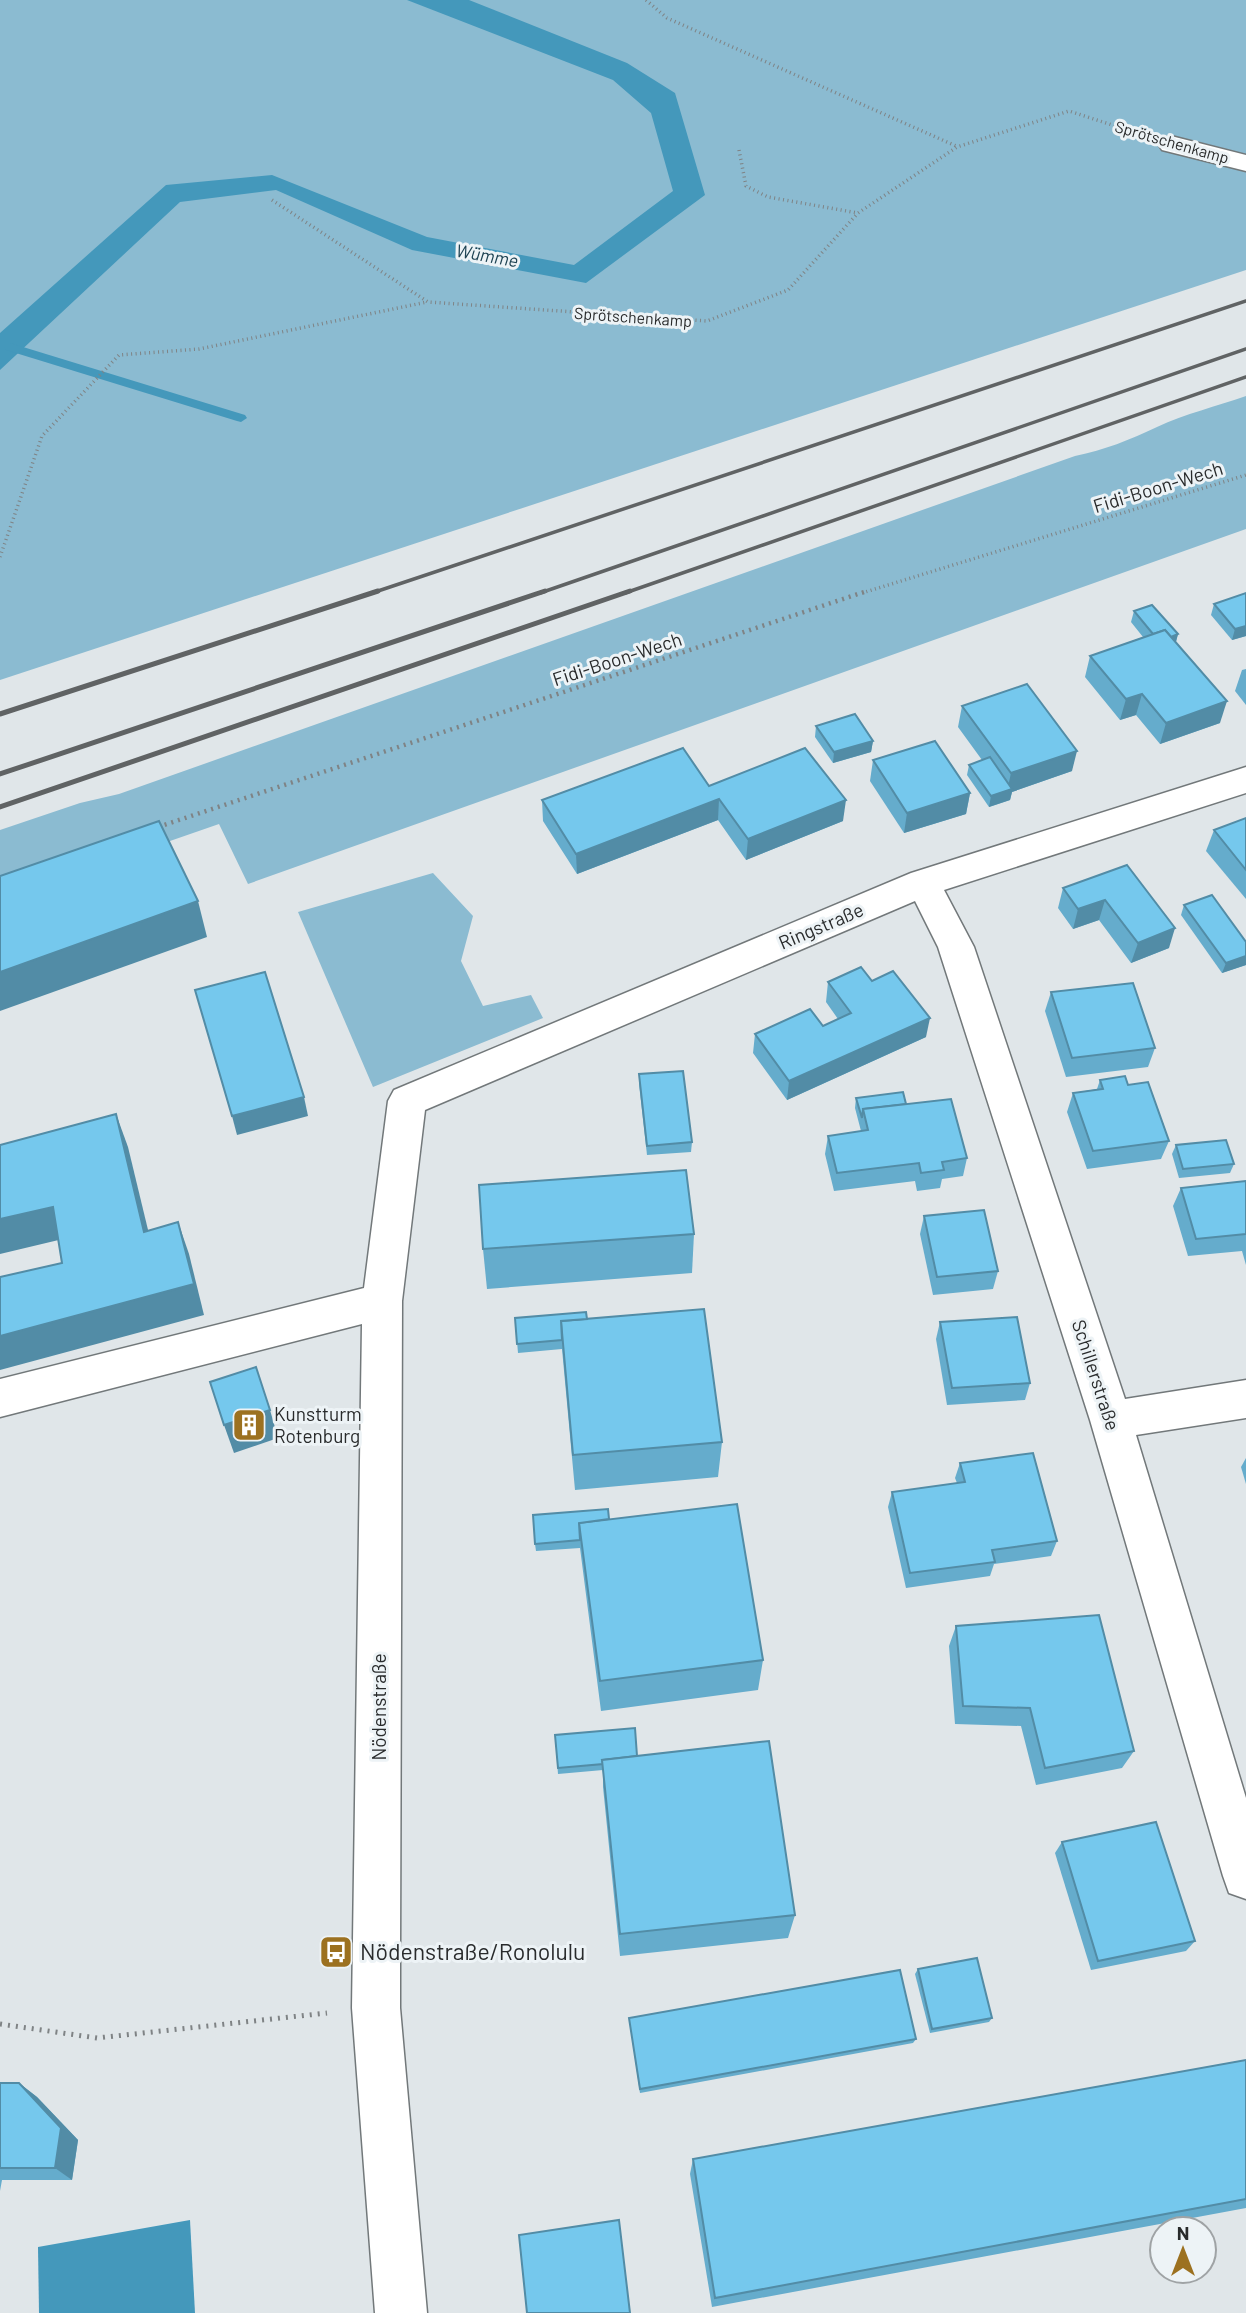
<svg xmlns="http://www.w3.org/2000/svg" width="1246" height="2313" viewBox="0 0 1246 2313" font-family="Barlow,sans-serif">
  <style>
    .green { fill: #8bbbd1 }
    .water { fill: #4498bb }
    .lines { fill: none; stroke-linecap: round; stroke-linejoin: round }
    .stream { fill: #4498bb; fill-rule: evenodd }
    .minor-casing { stroke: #72787a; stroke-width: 3 }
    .path-far2 { stroke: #7f8385; stroke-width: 3.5; stroke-dasharray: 1 3.5; stroke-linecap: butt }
    .path-far1 { stroke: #7f8385; stroke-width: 4.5; stroke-dasharray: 2 5; stroke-linecap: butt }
    .path { stroke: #7f8385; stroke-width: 5; stroke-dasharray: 2 6; stroke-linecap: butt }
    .minor { fill: #fff; fill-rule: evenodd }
    .rail-far1 { stroke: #606364; stroke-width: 3.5 }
    .rail { stroke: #606364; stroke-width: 5 }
    .wall { fill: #65accc }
    .shaded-wall { fill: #528ca6 }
    .building { fill: #75c8ed; stroke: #528ca6; stroke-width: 2 }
    .labels { text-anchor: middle; stroke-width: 6; stroke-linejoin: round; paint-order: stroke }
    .far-street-label { font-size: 16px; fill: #292b2c; stroke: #edf3f6 }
    .far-water-label { font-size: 18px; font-style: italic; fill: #1e4353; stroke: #edf3f6 }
    .street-label { font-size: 19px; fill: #292b2c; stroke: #edf3f6 }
    .poi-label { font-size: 19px; fill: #292b2c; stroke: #edf3f6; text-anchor: start }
    .near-poi-label { font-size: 23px; fill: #292b2c; stroke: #edf3f6; text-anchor: start }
  </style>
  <rect width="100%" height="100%" fill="#e0e6e9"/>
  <!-- green -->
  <g class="green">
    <path d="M0 0H1246V270L0 680Z"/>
    <path d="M1246 396V529L248 884 219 824 0 900V830L80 803 119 794 1075 456C1105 450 1129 440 1157 427 1185 414 1217 406 1246 396Z"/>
    <path d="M433 873 473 916 461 961 483 1006 531 995 543 1018 373 1087 298 912Z"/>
  </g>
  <!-- water -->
  <g class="water">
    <path d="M407 0H469L627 63 675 93 705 195 586 283 412 250 276 190 180 202 0 370V333L166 185 272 175 427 237 574 265 673 191 651 113 613 80Z"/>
    <path d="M190 2220 195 2313H39L38 2247Z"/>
  </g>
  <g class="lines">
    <!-- stream -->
    <path class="stream" d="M10 343 245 415 247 418 241 422 237 421 6 350 4 347Z"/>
    <defs>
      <g id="minor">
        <path d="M1171 136 1246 155V171L1162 150 1158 144 1162 138Z"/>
        <path d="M1246 767V793L944 890 974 947 1125 1399 1246 1380V1418L1136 1435 1246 1798V1899L1229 1893 1223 1876 1090 1420 938 947 915 901 425 1110 402 1301 400 1956V2008L427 2313H375L352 2008 362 1324 0 1417V1379L364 1288 388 1101 394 1090 911 873Z"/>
      </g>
    </defs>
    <!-- minor casing -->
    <use href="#minor" class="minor-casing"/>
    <!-- path-far2 -->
    <g class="path-far2">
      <path d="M646 0 667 18 956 146"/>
      <path d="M739 150 746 186 768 197 858 213"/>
      <path d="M272 200 428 302 707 321 788 290 858 213 957 147 1069 111 1137 133"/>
      <path d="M0 557 42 436 119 355 199 349 427 302"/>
      <path d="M862 593 1246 475"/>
    </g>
    <!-- path-far1 -->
    <path class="path-far1" d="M158 827 867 591"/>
    <!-- path -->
    <path class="path" d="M0 2024 97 2038 327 2013"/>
    <!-- minor -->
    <use href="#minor" class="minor"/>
    <!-- rail-far1 -->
    <g class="rail-far1">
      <path d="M372 593 1246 301"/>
      <path d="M540 593 1246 349"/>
      <path d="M625 593 1246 377"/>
    </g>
    <!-- rail -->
    <g class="rail">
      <path d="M0 714 378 591"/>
      <path d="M0 774 545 591"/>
      <path d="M0 807 630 591"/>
    </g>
  </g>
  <!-- wall -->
  <g class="wall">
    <path d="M1246 593V636L1232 640 1211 615 1214 604Z"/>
    <path d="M1134 611 1178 634 1176 642 1220 723 1160 744 1136 715 1120 720 1085 677 1090 656 1143 637 1131 622Z"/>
    <path d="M1246 669V705L1235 691 1242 670Z"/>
    <path d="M962 706 1072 771 1012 792 1010 800 989 807 967 775 969 765 982 760 958 727Z"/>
    <path d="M816 726 873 741 871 752 833 763 815 737Z"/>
    <path d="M873 760 970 793 966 814 904 833 870 781Z"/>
    <path d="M709 786 843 821 746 860 718 820 577 874 543 821 542 800Z"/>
    <path d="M1246 818V899L1206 851 1214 830Z"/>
    <path d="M1127 865 1169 948 1131 963 1099 920 1073 929 1058 908 1063 888Z"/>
    <path d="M1184 905 1246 942V965L1222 973 1181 915Z"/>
    <path d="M872 981 926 1037 787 1100 753 1053 755 1034 823 1026 838 1019 826 1002 828 982Z"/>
    <path d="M1051 992 1155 1048 1148 1067 1066 1077 1045 1011Z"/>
    <path d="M639 1074 692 1142 691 1152 647 1155 639 1084Z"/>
    <path d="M1100 1080 1128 1085 1169 1141 1161 1159 1087 1169 1067 1112 1073 1093 1097 1089Z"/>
    <path d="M856 1098 906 1104 967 1158 963 1176 942 1179 940 1188 917 1191 915 1181 834 1191 825 1154 828 1136 861 1131 855 1108Z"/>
    <path d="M1176 1145 1234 1164 1230 1173 1179 1178 1172 1154Z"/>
    <path d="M1246 1181V1265L1242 1251 1188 1256 1173 1206 1181 1188Z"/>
    <path d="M924 1216 998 1271 993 1289 933 1295 920 1234Z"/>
    <path d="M694 1234 692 1273 487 1289 483 1249Z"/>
    <path d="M515 1318 587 1319 722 1442 718 1477 575 1490 562 1349 518 1353Z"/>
    <path d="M940 1322 1030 1383 1025 1400 947 1405 936 1339Z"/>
    <path d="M1246 1458V1484L1241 1467Z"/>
    <path d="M960 1463 1057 1541 1051 1556 994 1564 990 1576 906 1588 888 1507 892 1492 957 1483 955 1478Z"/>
    <path d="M609 1519 763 1660 758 1690 601 1711 580 1548 536 1551 535 1544Z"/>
    <path d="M956 1626 1134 1751 1122 1768 1036 1785 1021 1726 955 1724 949 1646Z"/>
    <path d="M555 1735 637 1756 795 1915 788 1938 620 1956 603 1787V1770L558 1774Z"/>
    <path d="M1062 1842 1195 1941 1186 1951 1091 1970 1055 1853Z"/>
    <path d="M918 1969 992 2018 989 2022 930 2033 915 1974Z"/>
    <path d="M629 2018 916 2039 913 2043 640 2093Z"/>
    <path d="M1246 2060V2208L712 2307 690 2174 693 2159Z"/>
    <path d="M0 2083H19L37 2097 78 2140 72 2180H2L0 2191Z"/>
  </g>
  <!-- shaded-wall -->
  <g class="shaded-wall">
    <path d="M1246 626V636L1232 640 1235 629Z"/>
    <path d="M1178 634 1175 645 1158 641Z"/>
    <path d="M1142 694 1136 715 1120 720 1126 699Z"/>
    <path d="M1227 701 1220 723 1160 744 1166 723Z"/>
    <path d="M873 741 871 752 833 763 834 752Z"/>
    <path d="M1077 751 1072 771 1012 792 1010 800 989 807 991 796 1007 791 1011 773Z"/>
    <path d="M970 793 966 814 904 833 907 813Z"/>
    <path d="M719 799 718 820 577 874 576 854Z"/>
    <path d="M846 800 843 821 746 860 748 839Z"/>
    <path d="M1105 900 1099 920 1073 929 1078 909Z"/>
    <path d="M198 901 207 937 0 1011V972Z"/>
    <path d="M1175 928 1169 948 1131 963 1138 943Z"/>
    <path d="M1246 956V965L1222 973 1226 963Z"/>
    <path d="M930 1018 926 1037 787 1100 789 1081Z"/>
    <path d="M304 1097 308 1116 237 1135 232 1116Z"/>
    <path d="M116 1114 128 1147 156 1263 144 1232Z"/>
    <path d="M53 1207 67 1238 0 1254V1219Z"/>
    <path d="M178 1222 189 1254 204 1315 0 1370V1336Z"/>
    <path d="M270 1410 278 1438 234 1453 224 1425Z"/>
    <path d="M19 2083 37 2097 78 2140 72 2180 55 2168Z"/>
  </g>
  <!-- building -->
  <g class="building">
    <path d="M1246 593V626L1235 629 1214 604Z"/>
    <path d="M1152 605 1178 634 1171 637 1165 630 1153 634 1134 611Z"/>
    <path d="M1165 630 1227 701 1166 723 1142 694 1126 699 1090 656Z"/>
    <path d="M1027 684 1077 751 1011 773 962 706Z"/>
    <path d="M855 714 873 741 834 752 816 726Z"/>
    <path d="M935 741 970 793 907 813 873 760Z"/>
    <path d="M683 748 709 786 805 748 846 800 748 839 719 799 576 854 542 800Z"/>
    <path d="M990 757 1012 789 991 796 969 765Z"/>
    <path d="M1246 818V870L1214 830Z"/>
    <path d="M159 821 198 901 0 972V876Z"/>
    <path d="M1127 865 1175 928 1138 943 1105 900 1078 909 1063 888Z"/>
    <path d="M1212 895 1246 942V956L1226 963 1184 905Z"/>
    <path d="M861 967 872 981 893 971 930 1018 789 1081 755 1034 810 1009 823 1026 851 1013 828 982Z"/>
    <path d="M265 972 304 1097 232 1116 195 990Z"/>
    <path d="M1133 983 1155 1048 1072 1058 1051 992Z"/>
    <path d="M683 1071 692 1142 647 1146 639 1074Z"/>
    <path d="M1125 1076 1128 1085 1148 1082 1169 1141 1093 1151 1073 1093 1103 1089 1100 1080Z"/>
    <path d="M903 1092 906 1104 863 1109 862 1118 856 1098Z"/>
    <path d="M951 1099 967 1158 942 1162 944 1170 921 1173 919 1163 837 1173 828 1136 868 1130 863 1109Z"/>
    <path d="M116 1114 144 1232 178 1222 194 1284 0 1336V1277L62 1263 53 1207 0 1219V1145Z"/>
    <path d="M1226 1140 1234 1164 1183 1169 1176 1145Z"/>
    <path d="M686 1170 694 1234 483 1249 479 1185Z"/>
    <path d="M1246 1181V1234L1196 1239 1181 1188Z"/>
    <path d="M984 1210 998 1271 937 1277 924 1216Z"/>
    <path d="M704 1309 722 1442 573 1455 561 1321Z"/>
    <path d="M586 1312 587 1319 561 1321 562 1340 517 1344 515 1318Z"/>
    <path d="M1017 1317 1030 1383 952 1388 940 1322Z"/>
    <path d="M256 1367 270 1410 224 1425 210 1382Z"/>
    <path d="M1033 1453 1057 1541 992 1550 995 1562 910 1573 892 1492 965 1482 960 1463Z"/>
    <path d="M737 1504 763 1660 600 1681 579 1523Z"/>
    <path d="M608 1509 609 1519 579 1523 580 1540 535 1544 533 1515Z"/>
    <path d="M1099 1615 1134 1751 1045 1768 1030 1708 963 1706 956 1626Z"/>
    <path d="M635 1728 637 1756 602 1760 603 1764 558 1768 555 1735Z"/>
    <path d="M769 1741 795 1915 620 1934 602 1760Z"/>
    <path d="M1156 1822 1195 1941 1098 1961 1062 1842Z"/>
    <path d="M977 1958 992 2018 932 2029 918 1969Z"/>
    <path d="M900 1970 916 2039 640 2089 629 2018Z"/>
    <path d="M1246 2060V2199L715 2298 693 2159Z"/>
    <path d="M0 2083H19L61 2128 55 2168H0Z"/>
    <path d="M619 2220 630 2313H527L519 2235Z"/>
  </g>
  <!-- icons -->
  <defs>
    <symbol id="building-square" viewBox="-11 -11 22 22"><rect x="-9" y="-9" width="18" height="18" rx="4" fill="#9c7120" stroke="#edf3f6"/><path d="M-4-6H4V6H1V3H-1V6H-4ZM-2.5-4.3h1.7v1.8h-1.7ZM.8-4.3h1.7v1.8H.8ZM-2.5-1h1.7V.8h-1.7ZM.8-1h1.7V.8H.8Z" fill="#fff"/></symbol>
    <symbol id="bus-square" viewBox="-11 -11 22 22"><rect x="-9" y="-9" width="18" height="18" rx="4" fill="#9c7120" stroke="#edf3f6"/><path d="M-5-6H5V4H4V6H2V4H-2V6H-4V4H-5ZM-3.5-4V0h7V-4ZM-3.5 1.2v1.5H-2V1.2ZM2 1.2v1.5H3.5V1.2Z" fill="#fff"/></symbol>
  </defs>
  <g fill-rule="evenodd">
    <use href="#building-square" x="230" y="1406" width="38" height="38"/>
    <use href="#bus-square" x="317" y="1933" width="38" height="38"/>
  </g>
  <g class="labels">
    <!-- far-street labels -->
    <g class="far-street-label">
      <text transform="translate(1172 142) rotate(16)" y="6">Sprötschenkamp</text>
      <text transform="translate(633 317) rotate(4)" y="6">Sprötschenkamp</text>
    </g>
    <!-- far-water labels -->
    <g class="far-water-label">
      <text transform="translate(487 256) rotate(10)" y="6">Wümme</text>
    </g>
    <!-- street labels -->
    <g class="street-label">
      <text transform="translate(1158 487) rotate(-17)" y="7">Fidi-Boon-Wech</text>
      <text transform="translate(617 659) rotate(-18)" y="7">Fidi-Boon-Wech</text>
      <text transform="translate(821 926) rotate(-23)" y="7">Ringstraße</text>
      <text transform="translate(1096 1375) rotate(72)" y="7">Schillerstraße</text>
      <text transform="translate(379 1707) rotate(-90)" y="7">Nödenstraße</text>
    </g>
    <!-- poi labels -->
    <g class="poi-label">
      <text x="274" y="1421">Kunstturm<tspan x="274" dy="22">Rotenburg</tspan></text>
    </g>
    <!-- near-poi labels -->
    <g class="near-poi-label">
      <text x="360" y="1960">Nödenstraße/Ronolulu</text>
    </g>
  </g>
  <!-- north arrow -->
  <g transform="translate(1183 2250)"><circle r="33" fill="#edf3f6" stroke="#9fa3a5" stroke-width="2"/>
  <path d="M0-5L12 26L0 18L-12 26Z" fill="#9c7120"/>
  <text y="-10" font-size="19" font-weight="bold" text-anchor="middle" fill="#292b2c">N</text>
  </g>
</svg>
